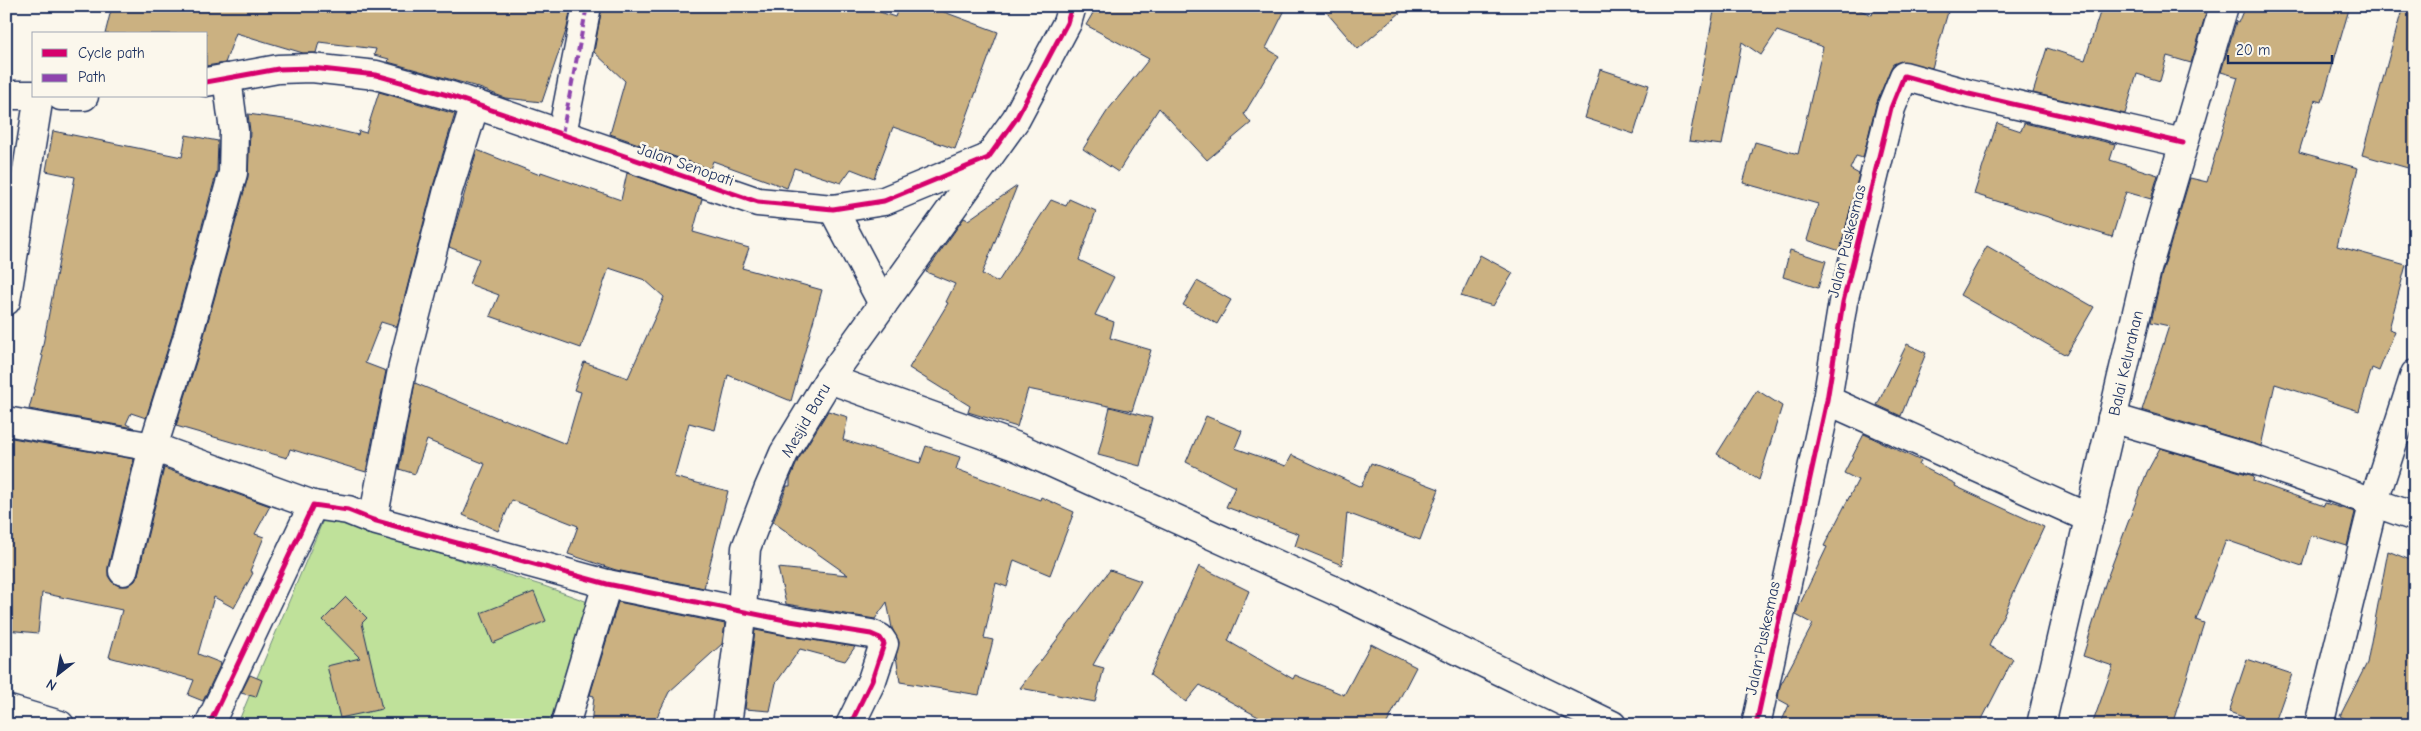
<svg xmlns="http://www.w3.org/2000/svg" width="2421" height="731" viewBox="0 0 2421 731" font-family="'Comic Neue',sans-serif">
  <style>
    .green { fill: #bfe19a; stroke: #6d887c }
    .building { fill: #cbb181; stroke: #1b2f5e }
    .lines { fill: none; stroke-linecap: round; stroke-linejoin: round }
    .minor-casing { stroke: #1b2f5e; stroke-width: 31 }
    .tertiary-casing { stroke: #1b2f5e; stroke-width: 31 }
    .secondary-casing { stroke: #1b2f5e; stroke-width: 31 }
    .minor { stroke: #fbf7ec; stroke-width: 28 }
    .tertiary { stroke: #fbf7ec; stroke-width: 28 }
    .secondary { stroke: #fbf7ec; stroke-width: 28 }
    .quiet { stroke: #8e44ad; stroke-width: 4; stroke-dasharray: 8 4; stroke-linecap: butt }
    .cycleway-casing { stroke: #fbf7ec; stroke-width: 8 }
    .cycleway { stroke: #d6006c; stroke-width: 5 }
    .labels { text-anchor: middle; stroke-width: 5; stroke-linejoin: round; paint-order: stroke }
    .street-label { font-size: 16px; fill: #1b2f5e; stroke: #fbf7ec }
  </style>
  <rect width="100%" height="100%" fill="#fbf7ec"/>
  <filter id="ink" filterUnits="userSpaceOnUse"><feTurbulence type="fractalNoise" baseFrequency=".02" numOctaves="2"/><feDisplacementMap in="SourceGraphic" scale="10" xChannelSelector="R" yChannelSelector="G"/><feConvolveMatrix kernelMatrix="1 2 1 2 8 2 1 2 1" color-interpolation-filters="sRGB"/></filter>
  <g filter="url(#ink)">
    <!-- green -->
    <path class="green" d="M324 518 544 586 610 610 564 725H237Z"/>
    <!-- building -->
    <g class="building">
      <path d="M112 6H571L567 28 542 102 505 98 474 86 388 62 389 59 374 55 376 49 319 42 316 53H303L236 33 225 63 206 66V34H105Z"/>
      <path d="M602 6H862L895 17 899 6H928L998 32 955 149 893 127 874 178 851 169 841 183 794 168 787 188 713 161 710 169 610 134 625 81 594 52Z"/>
      <path d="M1097 6H1287L1266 48 1279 56 1244 114 1251 123 1207 160 1159 108 1118 172 1083 149 1108 110 1149 59 1086 25Z"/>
      <path d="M1321 6H1408L1358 49Z"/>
      <path d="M1715 6H1850L1872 15 1875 6H1930L1948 12 1932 68 1901 61 1893 64 1890 70 1876 104 1863 158 1856 156 1850 169 1859 174 1840 251 1807 240 1818 204 1743 183 1755 142 1798 154 1823 47 1777 31 1761 55 1742 42 1722 145 1689 141Z"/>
      <path d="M2102 6H2181L2206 13 2191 63 2167 56 2160 81 2137 74 2125 114 2033 93 2047 48 2085 60Z"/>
      <path d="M2245 6H2350L2322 102 2315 100 2299 152 2358 168 2337 246 2406 265 2389 329 2395 331 2379 371 2372 368 2359 411 2275 384 2261 446 2142 410 2169 326 2151 322 2162 273 2190 178 2207 182 2238 77 2221 72 2236 22 2238 23Z"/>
      <path d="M2403 6H2415V170L2362 155Z"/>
      <path d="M1600 69 1649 85 1634 134 1585 118Z"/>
      <path d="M379 92 455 114 433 186 397 327 381 322 365 363 386 371 366 472 290 449 287 458 176 426 202 343 248 177 250 131 248 114 298 121 358 135 359 131 366 133Z"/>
      <path d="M1997 123 2021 131 2024 123 2115 144 2110 160 2158 175 2151 199 2126 192 2112 237 1974 194Z"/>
      <path d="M53 131 182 157 186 135 218 141 217 171 172 335 146 418 131 413 126 424 134 428 29 409 43 356 41 355 75 177 46 171Z"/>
      <path d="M477 150 540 175 541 172 621 200 627 173 702 199 693 232 749 248 742 268 822 290 791 401 728 375 715 430 689 423 674 477 728 491 704 588 616 570 568 554 578 526 512 500 498 531 463 515 485 464 427 440 415 474 399 469 415 383 503 420 504 419 566 444 581 392 574 390 584 362 628 378 664 297 645 280 609 268 581 348 490 316 499 295 469 284 479 259 449 247Z"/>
      <path d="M1017 186 982 274 998 282 1051 200 1066 206 1069 199 1096 211 1079 260 1114 277 1095 315 1114 322 1110 338 1151 350 1132 411 1028 389 1017 427 968 412 970 406 909 368 948 303 946 302 955 284 926 272 964 218 968 220Z"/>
      <path d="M1987 246 2094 307 2066 355 1960 295Z"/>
      <path d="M1790 250 1826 261 1818 288 1783 277Z"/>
      <path d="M1480 255 1513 273 1493 306 1461 296Z"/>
      <path d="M1197 281 1231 300 1217 324 1183 305Z"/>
      <path d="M1907 344 1926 353 1901 416 1877 405Z"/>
      <path d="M1757 390 1782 406 1759 480 1717 454Z"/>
      <path d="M1110 407 1152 418 1140 466 1098 455Z"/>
      <path d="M828 411 848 417 843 440 920 463 926 446 960 457 956 469 1040 500 1041 497 1074 512 1050 575 1014 560 1007 587 996 583 984 638 993 640 979 695 900 682 896 656 899 642 892 628 887 602 875 619 786 604 778 568 848 575 773 522 787 486H790V479L798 460Z"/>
      <path d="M1206 416 1242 431 1235 448 1286 466 1292 455 1361 487 1371 463 1439 489 1420 540 1347 513 1342 565 1295 546 1299 534 1226 507 1235 487 1186 462Z"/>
      <path d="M1864 434 1921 461 1919 465 1956 484 1955 486 2044 527 1989 646 2013 659 1979 725H1780L1789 705 1778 699 1780 686 1813 624 1796 615 1798 608 1827 547 1824 546 1858 480 1844 473Z"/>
      <path d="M6 437 134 459 108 567V576L112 582 119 586H128L135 581 138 575 164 468 270 506 255 534 264 537 250 571 253 573 234 608 214 597 198 654 221 663 203 701 188 695 194 680 109 657 122 610 42 593 38 633 6 630Z"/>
      <path d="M2160 448 2247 474 2254 476 2253 481 2324 506 2325 503 2355 512 2347 546 2311 535 2302 566 2226 540 2196 620 2204 623 2172 725H2092L2113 666 2083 656 2106 581 2147 472Z"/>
      <path d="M2388 551 2415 562V725H2357L2340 716 2367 663Z"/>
      <path d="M1199 566 1249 591 1228 641 1293 679 1295 675 1344 695 1371 644 1416 667 1386 725H1273L1200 685 1186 702 1150 675Z"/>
      <path d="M1110 570 1141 581 1093 665 1104 668 1095 702 1020 688Z"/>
      <path d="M534 592 546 621 493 643 481 613Z"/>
      <path d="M346 597 367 618 362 623 382 709 340 718 327 666 360 658 323 620Z"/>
      <path d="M618 602 725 624 722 644 669 692 653 725H591L594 696 590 695Z"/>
      <path d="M755 630 787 636 855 647 845 661 800 649 776 683 770 711 745 709Z"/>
      <path d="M2247 659 2292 674 2274 725H2265L2229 712Z"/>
      <path d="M250 675 262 680 256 697 241 693Z"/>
    </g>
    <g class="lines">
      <defs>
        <g id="minor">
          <path d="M562 134 587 6"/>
          <path d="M6 301 39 96"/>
          <path d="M829 379 1015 446 1342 594 1612 725"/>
          <path d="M1827 400 2089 518"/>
          <path d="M2112 418 2252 459 2415 517"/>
          <path d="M6 421 153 447 313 505"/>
          <path d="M373 520 403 365 448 190 475 104"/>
          <path d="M123 571 153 447 187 339 233 173 234 131 227 78"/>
          <path d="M6 709 60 725"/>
          <path d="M209 725 313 505 348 510 373 520 607 584 790 621 871 634 880 638 884 644 872 680 850 725"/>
          <path d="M565 725 607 584"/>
          <path d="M1756 725 1827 400 1843 302 1891 108 1904 76 1969 94 2183 143"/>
          <path d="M2041 725 2147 269 2224 6"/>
          <path d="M2319 725 2374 501 2415 374"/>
        </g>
        <g id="tertiary">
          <path d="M833 209 883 304"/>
          <path d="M727 725 742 611 746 548 768 490 784 453 829 379 988 158"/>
        </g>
        <g id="secondary">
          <path d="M206 82 278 69 312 68 376 75 451 96 758 202 833 209 884 201 988 158 1016 119 1067 23 1072 6"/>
          <path d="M6 95H34"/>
          <path d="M61 96H84"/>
        </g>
      </defs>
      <!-- minor casing -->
      <use href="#minor" class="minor-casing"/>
      <!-- tertiary casing -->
      <use href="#tertiary" class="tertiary-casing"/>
      <!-- secondary casing -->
      <use href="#secondary" class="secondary-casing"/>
      <!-- minor -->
      <use href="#minor" class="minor"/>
      <!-- tertiary -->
      <use href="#tertiary" class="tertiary"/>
      <!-- secondary -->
      <use href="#secondary" class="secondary"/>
      <!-- quiet -->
      <g class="quiet">
        <path d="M562 134 587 6"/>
        <path d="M2414 377H2415"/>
      </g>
      <defs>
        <g id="cycleway">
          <path d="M206 82 278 69 312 68 376 75 451 96 758 202 833 209 884 201 988 158 1016 119 1067 23 1072 6"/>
          <path d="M209 725 313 505 348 510 373 520 607 584 790 621 871 634 880 638 884 644 872 680 850 725"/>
          <path d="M1756 725 1827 400 1843 302 1891 108 1904 76 1969 94 2183 143"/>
        </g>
      </defs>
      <!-- cycleway casing -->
      <use href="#cycleway" class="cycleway-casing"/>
      <!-- cycleway -->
      <use href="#cycleway" class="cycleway"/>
    </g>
  </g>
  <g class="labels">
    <!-- street labels -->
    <g class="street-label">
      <text transform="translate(686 164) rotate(19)" y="6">Jalan Senopati</text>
      <text transform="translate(1846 241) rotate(-76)" y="6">Jalan Puskesmas</text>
      <text transform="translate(2125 363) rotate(-77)" y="6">Balai Kelurahan</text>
      <text transform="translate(805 420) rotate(-60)" y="6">Mesjid Baru</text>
      <text transform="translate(1762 638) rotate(-78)" y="6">Jalan Puskesmas</text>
    </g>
  </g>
  <!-- margin -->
  <rect width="2421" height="731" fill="none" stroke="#fbf7ec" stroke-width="25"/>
  <rect x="12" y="12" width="2396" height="706" fill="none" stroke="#1b2f5e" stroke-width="2" filter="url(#ink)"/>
  <!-- legend -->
  <rect x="32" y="32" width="175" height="65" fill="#fbf7ec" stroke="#a1a7b3"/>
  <rect x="42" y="49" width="25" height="8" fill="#d6006c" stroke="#a1a7b3"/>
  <text x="78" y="58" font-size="15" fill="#1b2f5e">Cycle path</text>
  <rect x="42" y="74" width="25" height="8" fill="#8e44ad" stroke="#a1a7b3"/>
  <text x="78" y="82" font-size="15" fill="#1b2f5e">Path</text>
  <!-- north arrow -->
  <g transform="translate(58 674) rotate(211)" stroke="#fbf7ec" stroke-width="4" paint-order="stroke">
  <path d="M0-4L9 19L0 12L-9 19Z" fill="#1b2f5e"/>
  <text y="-8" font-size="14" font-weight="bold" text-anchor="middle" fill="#1b2f5e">N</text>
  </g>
  <!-- scale -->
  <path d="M2228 55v8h104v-8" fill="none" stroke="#1b2f5e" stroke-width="2.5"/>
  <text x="2236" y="55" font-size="15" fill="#1b2f5e" stroke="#fbf7ec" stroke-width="4" paint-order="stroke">20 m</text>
</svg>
